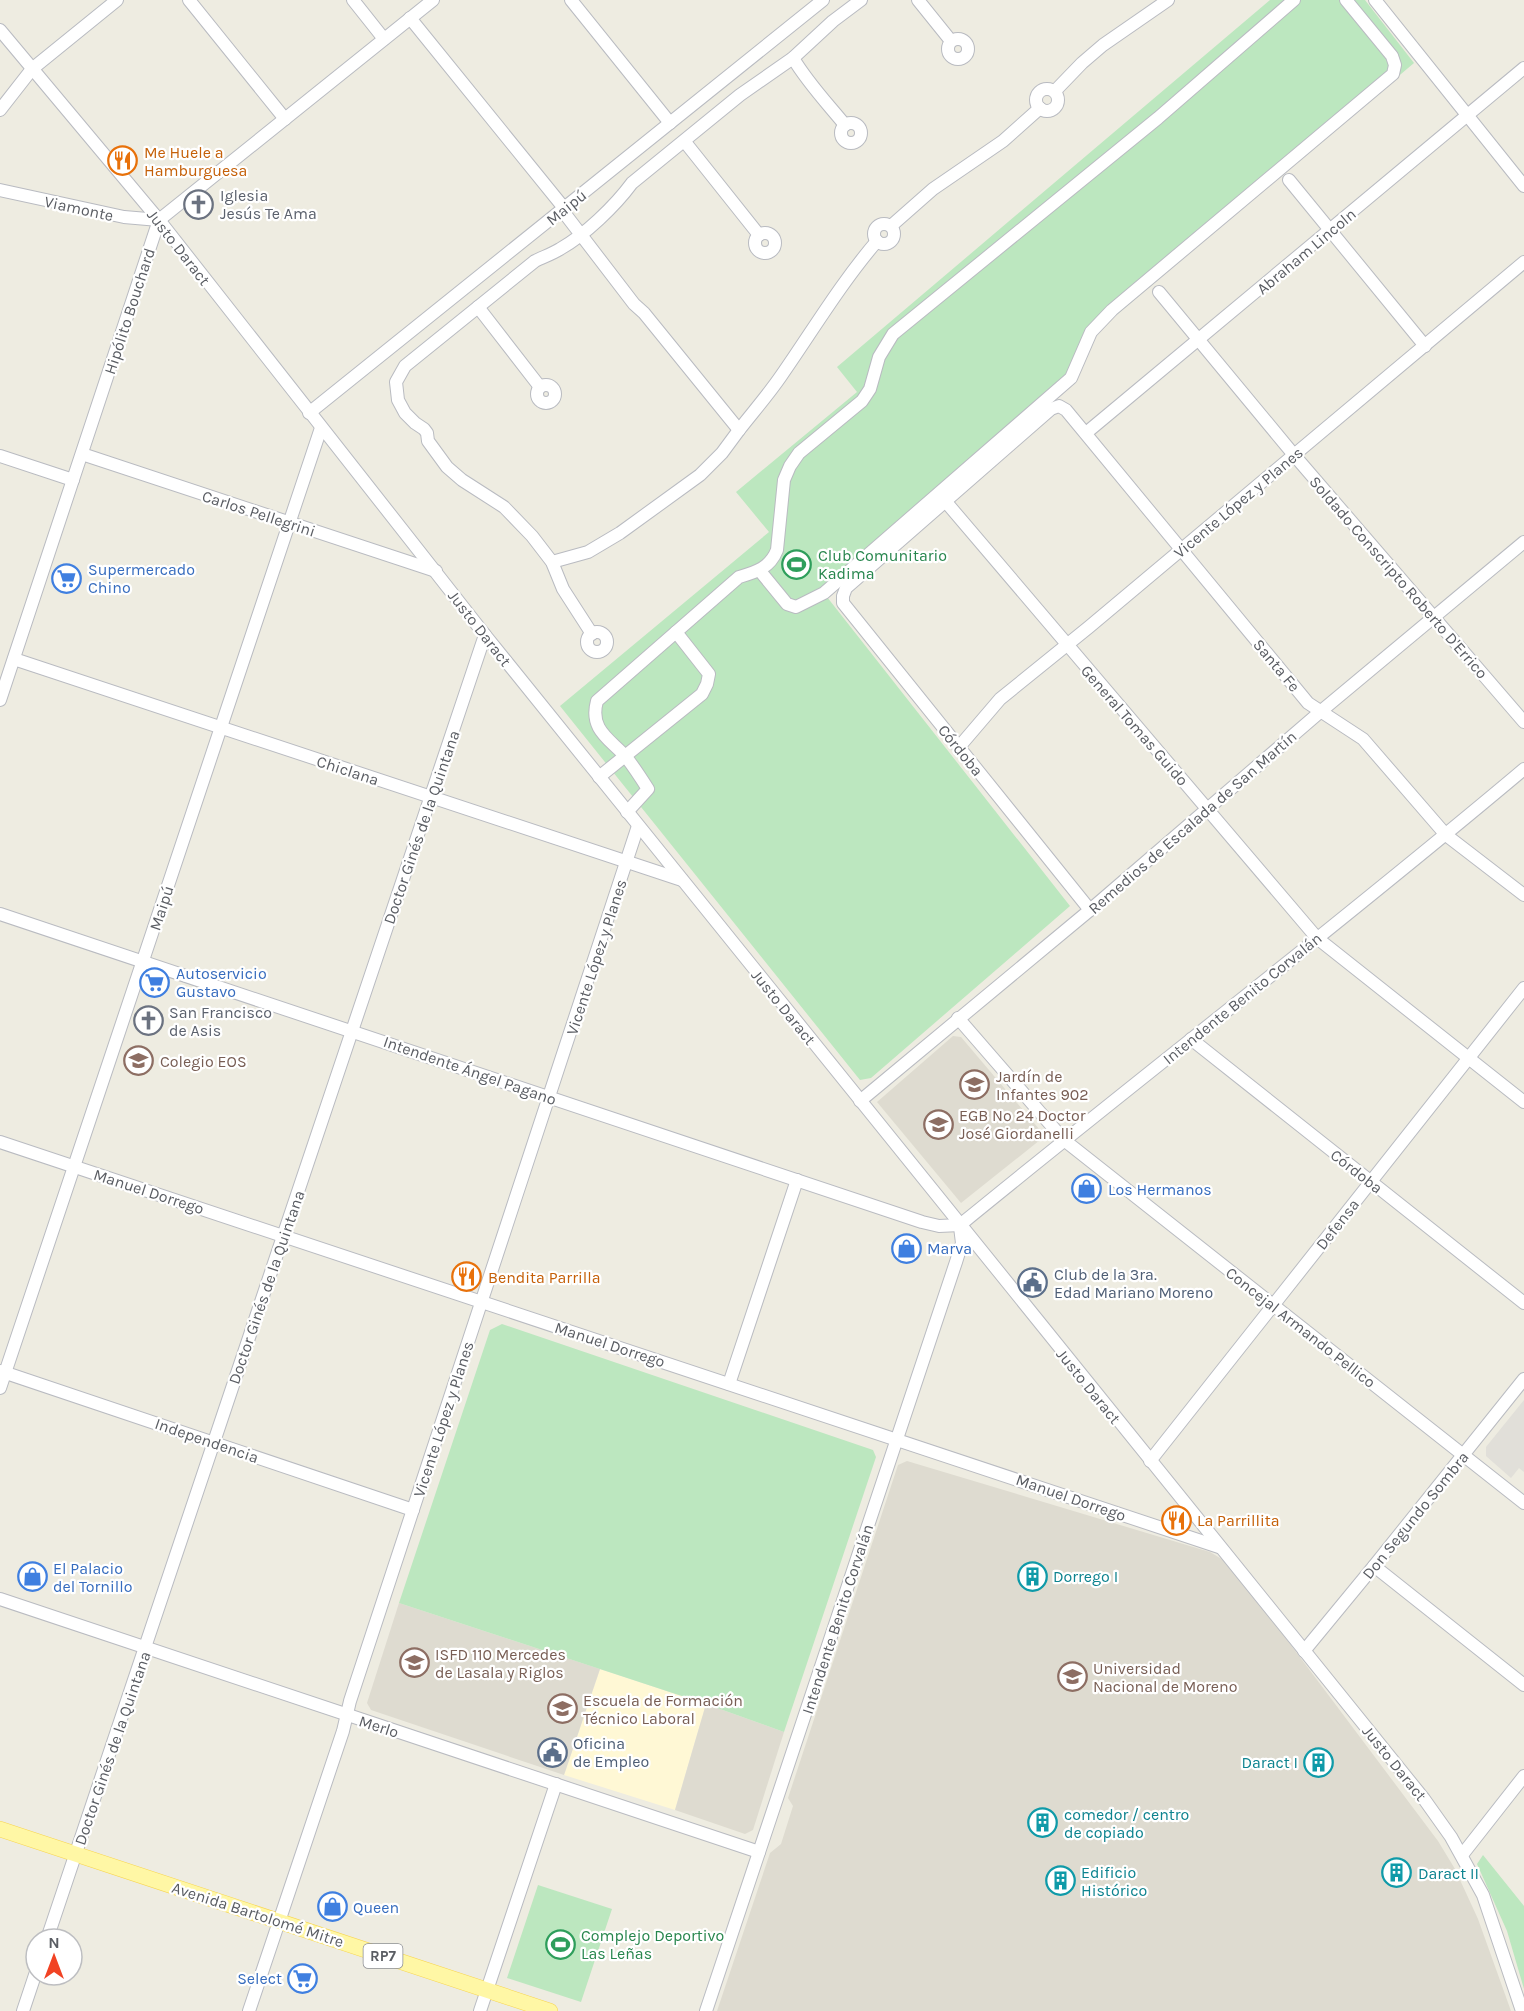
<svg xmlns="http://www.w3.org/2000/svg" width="1524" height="2011" viewBox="0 0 1524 2011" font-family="Karla,sans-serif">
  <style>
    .commercial { fill: #fff8d5 }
    .industrial { fill: #e1dfd9 }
    .education { fill: #dedbd0 }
    .green { fill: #bce7bf }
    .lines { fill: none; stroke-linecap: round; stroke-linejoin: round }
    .minor-casing { stroke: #b9bbc1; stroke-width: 14 }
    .major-casing { stroke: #f8d550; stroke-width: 16 }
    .minor { stroke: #fff; stroke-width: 12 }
    .major { stroke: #fff7a5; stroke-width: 15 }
    .labels { text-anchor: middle; stroke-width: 4.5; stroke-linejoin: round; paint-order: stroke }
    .shield { fill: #fff; stroke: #8c8e92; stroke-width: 1.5 }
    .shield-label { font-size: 15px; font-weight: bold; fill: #5a5d63 }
    .food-label { font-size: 16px; fill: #c56008; stroke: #fff; text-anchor: start }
    .worship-label { font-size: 16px; fill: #5b616d; stroke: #fff; text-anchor: start }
    .street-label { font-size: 16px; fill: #5a5d63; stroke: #fff }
    .leisure-label { font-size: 16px; fill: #27864d; stroke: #fff; text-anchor: start }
    .shop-label { font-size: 16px; fill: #366cbe; stroke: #fff; text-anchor: start }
    .education-label { font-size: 16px; fill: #785e54; stroke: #fff; text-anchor: start }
    .service-label { font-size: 16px; fill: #4e5e75; stroke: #fff; text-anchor: start }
    .culture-label { font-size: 16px; fill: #0d838f; stroke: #fff; text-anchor: start }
  </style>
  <rect width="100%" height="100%" fill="#eeece1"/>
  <!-- commercial -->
  <path class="commercial" d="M600 1669 706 1704 675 1810 564 1775Z"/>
  <!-- industrial -->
  <path class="industrial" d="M1524 1400V1472L1519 1468 1511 1478 1486 1456V1447Z"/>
  <!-- education -->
  <g class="education">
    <path d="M953 1036 961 1037 1045 1136 961 1203 877 1102Z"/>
    <path d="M907 1461 1210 1552 1230 1564 1438 1841 1455 1869 1478 1919 1511 2011H717L770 1853 781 1844 793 1806 788 1798 898 1465Z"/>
    <path d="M399 1603 600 1669 564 1775 371 1710 367 1703Z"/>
    <path d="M706 1704 784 1732 753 1830 745 1834 675 1810Z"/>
  </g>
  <!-- green -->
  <g class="green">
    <path d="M1270 0H1365L1414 63 1095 333 1073 384 827 597 1070 906 871 1078 860 1080 560 706 769 532 736 492 857 392 837 367Z"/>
    <path d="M502 1324 873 1450 876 1457 784 1732 706 1704 399 1603 490 1330Z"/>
    <path d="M1483 1855 1524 1906V1989L1507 1931 1477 1864Z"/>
    <path d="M538 1885 612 1909 581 2002 507 1978Z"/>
  </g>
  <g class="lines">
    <defs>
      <g id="minor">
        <path d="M189 0 285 119"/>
        <path d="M353 0 384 39"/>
        <path d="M571 0 670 123"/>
        <path d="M918 0 951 41"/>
        <path d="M1375 0 1524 186"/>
        <path d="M410 18 564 208"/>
        <path d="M0 30 159 220 485 635 1424 1799 1451 1837 1483 1895 1522 2011"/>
        <circle cx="958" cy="49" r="10"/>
        <path d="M793 58C807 82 827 103 845 125"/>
        <circle cx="1047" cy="100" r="11"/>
        <path d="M1055 91 1082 63 1103 45 1168 0"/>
        <path d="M0 110 32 69 117 0"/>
        <circle cx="851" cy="133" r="10"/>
        <path d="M685 142 759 235"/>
        <path d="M1289 180 1425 346"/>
        <path d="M0 190 124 217 159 220"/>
        <path d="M562 210 634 304 644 313 739 430C753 412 768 395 781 376 813 330 841 283 877 241"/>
        <circle cx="884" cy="234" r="10"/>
        <path d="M891 226 933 189 1003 141 1040 108"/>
        <circle cx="765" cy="243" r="10"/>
        <path d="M1159 292 1294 455 1524 722"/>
        <path d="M478 307 540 387"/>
        <circle cx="546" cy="394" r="9"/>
        <path d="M309 413 823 0"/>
        <path d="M1086 433 1524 68"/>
        <path d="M82 454 436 571"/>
        <path d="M0 456 73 480"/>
        <path d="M946 502 1317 938 1524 1102"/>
        <path d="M552 562 588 552 620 533 700 475 722 453 739 430"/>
        <path d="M760 571 787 604 796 607 824 593 1071 378 1091 332 1112 310 1393 74 1395 65 1392 56 1346 0"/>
        <circle cx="597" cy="642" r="10"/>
        <path d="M592 634 563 589 552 562 532 536 504 507 462 480 447 467 428 441 427 433 424 429 415 423 405 413 398 400 396 382 405 366 535 261C543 257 552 254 560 249 585 235 615 206 632 183L740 95 793 58 833 21 861 0"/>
        <path d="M14 659 682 880"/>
        <path d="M0 700 159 220 433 0"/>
        <path d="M959 747 1000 699 1089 627 1524 262"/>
        <path d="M599 777 702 694 707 684 709 674 676 632"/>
        <path d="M627 812 648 789C641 778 634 767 626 757 610 739 589 730 597 701L739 577C756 572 770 568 777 550L784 480 790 466 799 453 862 401 870 389 879 357 893 334 1158 118 1294 0"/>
        <path d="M1090 910 843 603V596L846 588 1051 409 1059 406 1066 410 1308 703 1363 739 1446 835 1524 895"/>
        <path d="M0 914 922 1222 939 1226 960 1225C1147 1072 1339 925 1524 769"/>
        <path d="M958 1018 1064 1140 1524 1503"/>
        <path d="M1191 1039 1524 1303"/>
        <path d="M860 1101 1090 910 1320 712 1524 542"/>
        <path d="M0 1142 1219 1547"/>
        <path d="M0 1371 413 1510"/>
        <path d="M729 1384 797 1180"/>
        <path d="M0 1388 321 428"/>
        <path d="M1150 1461 1524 988"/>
        <path d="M1374 1566 1524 1685"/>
        <path d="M0 1599 759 1852"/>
        <path d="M1304 1651 1374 1566 1524 1379"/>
        <path d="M1462 1855 1524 1776"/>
        <path d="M47 1939 485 635"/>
        <path d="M23 2011 36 1972"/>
        <path d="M249 2011 343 1731 350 1701 638 826"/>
        <path d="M480 2011 556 1784"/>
        <path d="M706 2011 956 1262 962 1243 960 1227"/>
      </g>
      <path id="major" d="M0 1829 550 2011"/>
    </defs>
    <!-- minor casing -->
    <use href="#minor" class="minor-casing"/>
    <!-- major casing -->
    <use href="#major" class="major-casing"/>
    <!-- minor -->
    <use href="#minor" class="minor"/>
    <!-- major -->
    <use href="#major" class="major"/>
  </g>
  <!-- icons -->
  <defs>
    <symbol id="restaurant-ring" viewBox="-11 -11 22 22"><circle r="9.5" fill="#fff" stroke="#e8710a" stroke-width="1.5"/><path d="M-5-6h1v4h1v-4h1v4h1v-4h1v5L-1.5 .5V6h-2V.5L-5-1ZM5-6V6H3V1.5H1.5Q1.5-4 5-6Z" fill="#e8710a"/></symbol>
    <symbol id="church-ring" viewBox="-11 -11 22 22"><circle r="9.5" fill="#fff" stroke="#6b7280" stroke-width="1.5"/><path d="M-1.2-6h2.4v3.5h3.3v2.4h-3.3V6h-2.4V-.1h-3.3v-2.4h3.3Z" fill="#6b7280"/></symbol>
    <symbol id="stadium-ring" viewBox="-11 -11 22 22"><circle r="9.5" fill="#fff" stroke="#2e9e5b" stroke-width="1.5"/><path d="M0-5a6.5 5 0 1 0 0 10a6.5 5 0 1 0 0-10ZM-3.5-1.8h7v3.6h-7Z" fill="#2e9e5b"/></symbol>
    <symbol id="supermarket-ring" viewBox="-11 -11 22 22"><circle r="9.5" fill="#fff" stroke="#3f7fe0" stroke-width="1.5"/><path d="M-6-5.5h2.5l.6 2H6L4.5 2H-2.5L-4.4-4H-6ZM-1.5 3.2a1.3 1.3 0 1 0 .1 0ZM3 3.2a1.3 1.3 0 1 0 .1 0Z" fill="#3f7fe0"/></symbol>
    <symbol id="school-ring" viewBox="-11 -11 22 22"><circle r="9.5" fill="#fff" stroke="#8d6e63" stroke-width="1.5"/><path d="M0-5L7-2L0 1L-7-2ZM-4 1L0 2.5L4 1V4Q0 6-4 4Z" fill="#8d6e63"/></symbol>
    <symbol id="shop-ring" viewBox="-11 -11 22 22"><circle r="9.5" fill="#fff" stroke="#3f7fe0" stroke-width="1.5"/><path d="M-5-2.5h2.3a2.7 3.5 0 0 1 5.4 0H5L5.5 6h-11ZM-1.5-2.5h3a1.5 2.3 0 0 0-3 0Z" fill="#3f7fe0"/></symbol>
    <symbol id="civic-ring" viewBox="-11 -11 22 22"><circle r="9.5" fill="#fff" stroke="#5c6f8a" stroke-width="1.5"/><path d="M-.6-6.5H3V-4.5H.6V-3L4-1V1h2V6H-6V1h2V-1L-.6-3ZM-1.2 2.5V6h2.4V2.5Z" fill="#5c6f8a"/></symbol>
    <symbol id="building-ring" viewBox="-11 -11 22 22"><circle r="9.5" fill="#fff" stroke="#0f9aa8" stroke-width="1.5"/><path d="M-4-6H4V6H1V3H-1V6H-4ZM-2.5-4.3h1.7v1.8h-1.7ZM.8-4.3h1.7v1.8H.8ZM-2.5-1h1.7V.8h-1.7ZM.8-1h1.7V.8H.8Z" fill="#0f9aa8"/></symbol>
    <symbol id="university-ring" viewBox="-11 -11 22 22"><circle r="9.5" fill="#fff" stroke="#8d6e63" stroke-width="1.5"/><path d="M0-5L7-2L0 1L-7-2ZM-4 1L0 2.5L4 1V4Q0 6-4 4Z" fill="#8d6e63"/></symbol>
  </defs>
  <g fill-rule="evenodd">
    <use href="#restaurant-ring" x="106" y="144" width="33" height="33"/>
    <use href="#church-ring" x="182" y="188" width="33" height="33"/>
    <use href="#stadium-ring" x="780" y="548" width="33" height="33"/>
    <use href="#supermarket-ring" x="50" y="562" width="33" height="33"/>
    <use href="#supermarket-ring" x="138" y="966" width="33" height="33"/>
    <use href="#church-ring" x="132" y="1004" width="33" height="33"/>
    <use href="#school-ring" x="122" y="1044" width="33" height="33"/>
    <use href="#school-ring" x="958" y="1068" width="33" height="33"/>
    <use href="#school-ring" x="922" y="1108" width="33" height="33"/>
    <use href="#shop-ring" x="1070" y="1172" width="33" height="33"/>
    <use href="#shop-ring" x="890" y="1232" width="33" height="33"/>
    <use href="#restaurant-ring" x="450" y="1260" width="33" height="33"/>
    <use href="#civic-ring" x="1016" y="1266" width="33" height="33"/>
    <use href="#restaurant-ring" x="1160" y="1504" width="33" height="33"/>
    <use href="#building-ring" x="1016" y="1560" width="33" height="33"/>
    <use href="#shop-ring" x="16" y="1560" width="33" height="33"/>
    <use href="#university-ring" x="398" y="1646" width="33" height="33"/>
    <use href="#university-ring" x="1056" y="1660" width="33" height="33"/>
    <use href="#university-ring" x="546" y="1692" width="33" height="33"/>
    <use href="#civic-ring" x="536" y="1736" width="33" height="33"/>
    <use href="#building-ring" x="1302" y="1746" width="33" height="33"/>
    <use href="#building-ring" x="1026" y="1806" width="33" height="33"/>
    <use href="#building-ring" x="1380" y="1856" width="33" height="33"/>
    <use href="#building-ring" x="1044" y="1864" width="33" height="33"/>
    <use href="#shop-ring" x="316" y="1890" width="33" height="33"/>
    <use href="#stadium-ring" x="544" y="1928" width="33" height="33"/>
    <use href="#supermarket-ring" x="286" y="1962" width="33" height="33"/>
  </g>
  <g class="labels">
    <!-- shield labels -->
    <rect class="shield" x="363.5" y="1944" width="39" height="24" rx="4.5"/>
    <g class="shield-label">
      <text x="383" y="1961">RP7</text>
    </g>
    <!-- food labels -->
    <g class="food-label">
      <text x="144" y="158">Me Huele a<tspan x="144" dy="18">Hamburguesa</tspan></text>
      <text x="488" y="1283">Bendita Parrilla</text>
      <text x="1197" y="1526">La Parrillita</text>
    </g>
    <!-- worship labels -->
    <g class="worship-label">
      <text x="220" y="201">Iglesia<tspan x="220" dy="18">Jesús Te Ama</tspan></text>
      <text x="169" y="1018">San Francisco<tspan x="169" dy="18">de Asis</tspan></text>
    </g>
    <!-- street labels -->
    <g class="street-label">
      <text transform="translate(566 207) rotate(-39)" y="6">Maipú</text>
      <text transform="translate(79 208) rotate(12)" y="6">Viamonte</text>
      <text transform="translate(179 247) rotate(52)" y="6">Justo Daract</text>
      <text transform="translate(1306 251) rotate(-40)" y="6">Abraham Lincoln</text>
      <text transform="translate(129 311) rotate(-72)" y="6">Hipólito Bouchard</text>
      <text transform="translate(1238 502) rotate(-40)" y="6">Vicente López y Planes</text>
      <text transform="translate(259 513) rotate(18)" y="6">Carlos Pellegrini</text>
      <text transform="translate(1399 577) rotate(49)" y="6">Soldado Conscripto Roberto D'Errico</text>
      <text transform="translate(480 628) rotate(52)" y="6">Justo Daract</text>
      <text transform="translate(1277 665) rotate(50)" y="6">Santa Fe</text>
      <text transform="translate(1135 725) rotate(49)" y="6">General Tomas Guido</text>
      <text transform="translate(961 750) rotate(51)" y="6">Córdoba</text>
      <text transform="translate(348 770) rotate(18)" y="6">Chiclana</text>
      <text transform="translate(1192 822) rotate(-41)" y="6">Remedios de Escalada de San Martín</text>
      <text transform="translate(421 827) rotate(-71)" y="6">Doctor Ginés de la Quintana</text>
      <text transform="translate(161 908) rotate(-72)" y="6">Maipú</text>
      <text transform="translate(596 957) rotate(-72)" y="6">Vicente López y Planes</text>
      <text transform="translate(1242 998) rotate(-39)" y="6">Intendente Benito Corvalán</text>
      <text transform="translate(784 1007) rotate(51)" y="6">Justo Daract</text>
      <text transform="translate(470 1070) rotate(19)" y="6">Intendente Ángel Pagano</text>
      <text transform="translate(1357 1171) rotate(38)" y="6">Córdoba</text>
      <text transform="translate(149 1191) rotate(18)" y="6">Manuel Dorrego</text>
      <text transform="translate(1337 1224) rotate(-52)" y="6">Defensa</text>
      <text transform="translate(266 1287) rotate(-71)" y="6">Doctor Ginés de la Quintana</text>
      <text transform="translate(1301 1327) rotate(38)" y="6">Concejal Armando Pellico</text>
      <text transform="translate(610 1344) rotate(18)" y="6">Manuel Dorrego</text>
      <text transform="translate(1089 1386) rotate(51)" y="6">Justo Daract</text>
      <text transform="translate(443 1419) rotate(-72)" y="6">Vicente López y Planes</text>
      <text transform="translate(207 1440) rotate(19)" y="6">Independencia</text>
      <text transform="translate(1071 1497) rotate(19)" y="6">Manuel Dorrego</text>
      <text transform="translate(1415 1515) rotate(-51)" y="6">Don Segundo Sombra</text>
      <text transform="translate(837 1619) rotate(-72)" y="6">Intendente Benito Corvalán</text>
      <text transform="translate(379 1726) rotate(18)" y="6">Merlo</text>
      <text transform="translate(112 1748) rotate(-71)" y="6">Doctor Ginés de la Quintana</text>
      <text transform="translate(1395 1763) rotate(51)" y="6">Justo Daract</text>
      <text transform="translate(258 1914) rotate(18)" y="6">Avenida Bartolomé Mitre</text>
    </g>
    <!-- leisure labels -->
    <g class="leisure-label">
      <text x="818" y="561">Club Comunitario<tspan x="818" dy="18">Kadima</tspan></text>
      <text x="581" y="1941">Complejo Deportivo<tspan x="581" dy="18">Las Leñas</tspan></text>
    </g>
    <!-- shop labels -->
    <g class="shop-label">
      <text x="88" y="575">Supermercado<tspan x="88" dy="18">Chino</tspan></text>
      <text x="176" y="979">Autoservicio<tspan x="176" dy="18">Gustavo</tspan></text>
      <text x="1108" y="1195">Los Hermanos</text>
      <text x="927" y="1254">Marva</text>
      <text x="53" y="1574">El Palacio<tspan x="53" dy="18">del Tornillo</tspan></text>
      <text x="353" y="1913">Queen</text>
      <text x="282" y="1984" text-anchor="end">Select</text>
    </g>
    <!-- education labels -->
    <g class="education-label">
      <text x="160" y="1067">Colegio EOS</text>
      <text x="996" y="1082">Jardín de<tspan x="996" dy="18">Infantes 902</tspan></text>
      <text x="959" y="1121">EGB Nº 24 Doctor<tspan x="959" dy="18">José Giordanelli</tspan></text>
      <text x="435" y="1660">ISFD 110 Mercedes<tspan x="435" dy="18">de Lasala y Riglos</tspan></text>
      <text x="1093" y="1674">Universidad<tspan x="1093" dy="18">Nacional de Moreno</tspan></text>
      <text x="583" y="1706">Escuela de Formación<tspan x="583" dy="18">Técnico Laboral</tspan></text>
    </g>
    <!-- service labels -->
    <g class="service-label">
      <text x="1054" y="1280">Club de la 3ra.<tspan x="1054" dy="18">Edad Mariano Moreno</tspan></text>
      <text x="573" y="1749">Oficina<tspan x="573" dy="18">de Empleo</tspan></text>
    </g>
    <!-- culture labels -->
    <g class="culture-label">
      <text x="1053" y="1582">Dorrego I</text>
      <text x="1298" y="1768" text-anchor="end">Daract I</text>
      <text x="1064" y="1820">comedor / centro<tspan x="1064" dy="18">de copiado</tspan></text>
      <text x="1081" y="1878">Edificio<tspan x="1081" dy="18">Histórico</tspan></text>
      <text x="1418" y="1879">Daract II</text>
    </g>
  </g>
  <!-- north arrow -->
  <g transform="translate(54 1957)"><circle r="28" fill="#ffffff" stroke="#bdbec1" stroke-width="1.5"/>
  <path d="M0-4.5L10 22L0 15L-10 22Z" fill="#f14324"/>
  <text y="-9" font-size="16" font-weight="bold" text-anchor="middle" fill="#5a5d63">N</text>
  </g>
</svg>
